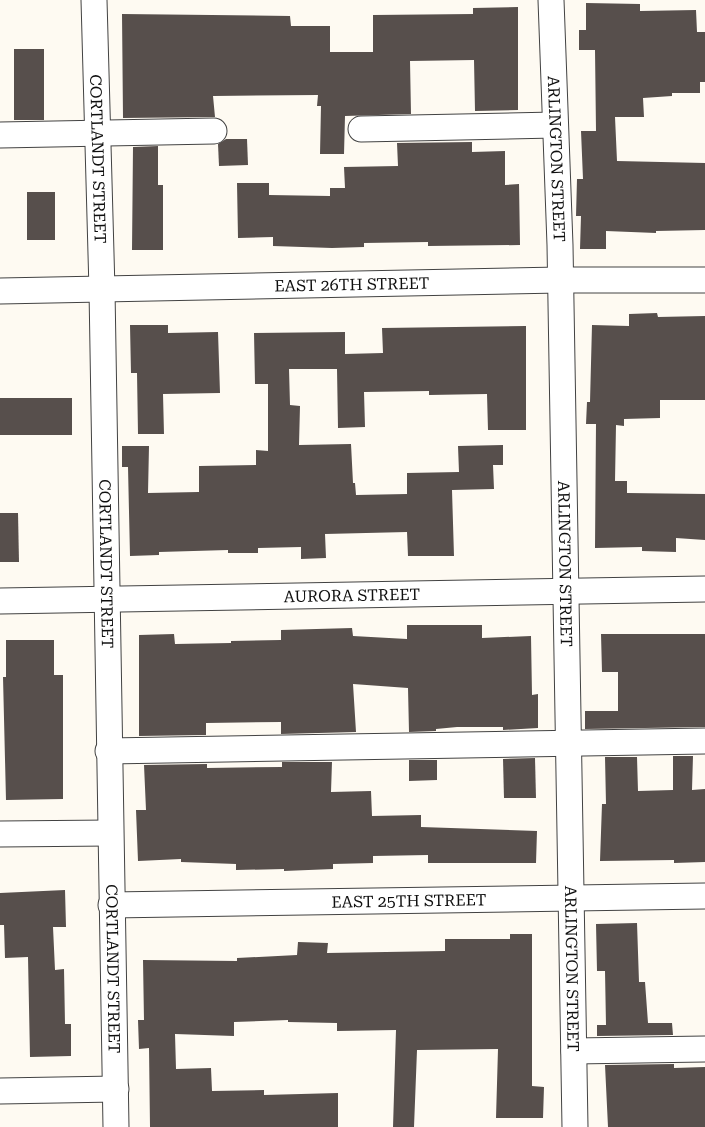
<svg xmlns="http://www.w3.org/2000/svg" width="705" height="1127" viewBox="0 0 705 1127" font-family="'Roboto Serif',serif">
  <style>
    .building { fill: #574f4c }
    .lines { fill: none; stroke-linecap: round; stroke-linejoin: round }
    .minor-casing { stroke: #424242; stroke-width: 27 }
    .minor { stroke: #fff; stroke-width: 25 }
    .labels { text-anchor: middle; stroke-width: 5; stroke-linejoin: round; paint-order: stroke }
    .street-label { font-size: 16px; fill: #0f0f0f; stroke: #fff }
  </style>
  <rect width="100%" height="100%" fill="#fefaf2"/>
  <!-- building -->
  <g class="building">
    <path d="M586 3 640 4V11L696 10 697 32H705V82H700V93H672V96L643 98 644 117H615L617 161 705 163V230L656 231V233L606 231V249H580L581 216H576L577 179H583L581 131H596L595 50H579V30H586Z"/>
    <path d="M518 7V110L475 111 474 60 410 61 411 114 345 116 344 154H320L321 106H317L318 95 213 96 215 117 123 118 122 14 290 16 291 26H330V52H373V15L473 14V8Z"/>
    <rect x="14" y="49" width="30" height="71"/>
    <path d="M226 139H247L248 165 219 166 218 144Z"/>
    <path d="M472 142V152L505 151V185L519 184 520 245 428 246V242L364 243V247L332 248 273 246V237L238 238 237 183H269V195L330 196V188H345L344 167 398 166 397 143Z"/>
    <path d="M158 146V185H163V250H132L133 147Z"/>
    <rect x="27" y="192" width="28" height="48"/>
    <path d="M657 313 658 317 705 316V400H660V418L624 419V426L616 425 615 481H627V493L705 494V540L676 538V552L642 551V547L595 548 596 424H586L587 402H590L592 325 629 326V314Z"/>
    <path d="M130 325H168V333L218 332 220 393 163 394 164 434H138L137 373H131Z"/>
    <path d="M526 326V430H488L487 394 429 395V391L364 392 365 427 338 428 337 369H289L290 405 300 406 299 445 351 444 353 483H355L356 495 407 494V473L459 472 458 446 503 445V465H493L494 489 452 490 454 556H408L407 532 325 534 326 558 301 559V547L258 548V553H228V550L159 552V555L130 556 128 467H122V446H149L148 493 199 492V466L256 465V450L268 451V384H255L254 333 345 332V354L383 353 382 328Z"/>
    <rect x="0" y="398" width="72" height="37"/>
    <path d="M0 513H18L19 562H0Z"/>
    <path d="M407 625H482V638L531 636 532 695 538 694V728L503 730V727H457L436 729V731L409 732 408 688 353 684 356 732 281 734V722L206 723V735L139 736V635L174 634 175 644 231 643V641L281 640V630L352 628 353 636 407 639Z"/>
    <path d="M601 634H705V727L585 729V711H618V672H602Z"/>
    <path d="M6 640H54V675H63V799L6 800 3 677H6Z"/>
    <path d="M673 756H693L692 790 705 789V862L674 863V860L600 861 602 804H606L605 757H637L638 791 673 790Z"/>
    <path d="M535 758 536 798H504L503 759Z"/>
    <path d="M409 760H437V780L409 781Z"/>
    <path d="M282 762H332L331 792 371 791 372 816 421 815V827L537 831 536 863H428V855L373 856V863L333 864V869L284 871V869L236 870V864L181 862V859L138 861 136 810H146L144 765 207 764V768L282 767Z"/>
    <path d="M65 890 66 927H53L55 970 64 969 65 1024H71V1056L30 1057 28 957 5 958 4 925H0V893Z"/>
    <path d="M637 923 639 982H645L648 1023H672L673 1035 597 1036V1025H606L605 971H597L596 924Z"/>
    <path d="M510 934H532V1086L544 1087 543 1118H496L498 1049 417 1050 414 1127H393L396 1030 337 1031V1023L288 1022V1020L234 1022V1036L175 1034 176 1069 211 1068 212 1091 264 1090V1095L338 1093V1127H150L149 1048 139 1049 138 1020H144L143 960 237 961V958L297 955 298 942 328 943 327 953 445 951V939H510Z"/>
    <path d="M674 1064V1068L705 1067V1127H608L605 1065Z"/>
  </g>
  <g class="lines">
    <defs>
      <g id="minor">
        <path id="s1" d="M94 0 102 290 116 1127"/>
        <path id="s2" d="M551 0 560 245 575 1127"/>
        <path d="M361 129 555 125"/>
        <path d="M0 135 214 131"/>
        <path id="s3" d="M0 291 560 280H705"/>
        <path id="s4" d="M0 601 705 589"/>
        <path d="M108 751 705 741"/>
        <path d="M0 834 110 833"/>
        <path id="s5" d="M111 905 705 896"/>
        <path d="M574 1051 705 1049"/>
        <path d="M0 1091 116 1089"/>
      </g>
    </defs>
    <!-- minor casing -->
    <use href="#minor" class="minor-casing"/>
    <!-- minor -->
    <use href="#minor" class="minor"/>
  </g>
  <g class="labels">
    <!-- street labels -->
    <g class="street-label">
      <text dy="6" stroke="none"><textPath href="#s1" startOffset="159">CORTLANDT STREET</textPath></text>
      <text dy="6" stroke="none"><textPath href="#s2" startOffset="159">ARLINGTON STREET</textPath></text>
      <text dy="6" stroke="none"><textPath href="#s3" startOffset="352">EAST 26TH STREET</textPath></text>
      <text dy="6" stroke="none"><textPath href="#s1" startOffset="564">CORTLANDT STREET</textPath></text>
      <text dy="6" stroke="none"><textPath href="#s2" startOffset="564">ARLINGTON STREET</textPath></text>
      <text dy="6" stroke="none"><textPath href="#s4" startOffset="352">AURORA STREET</textPath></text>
      <text dy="6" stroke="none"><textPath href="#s5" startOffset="298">EAST 25TH STREET</textPath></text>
      <text dy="6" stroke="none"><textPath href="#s1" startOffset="969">CORTLANDT STREET</textPath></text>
      <text dy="6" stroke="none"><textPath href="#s2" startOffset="969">ARLINGTON STREET</textPath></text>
    </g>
  </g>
</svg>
